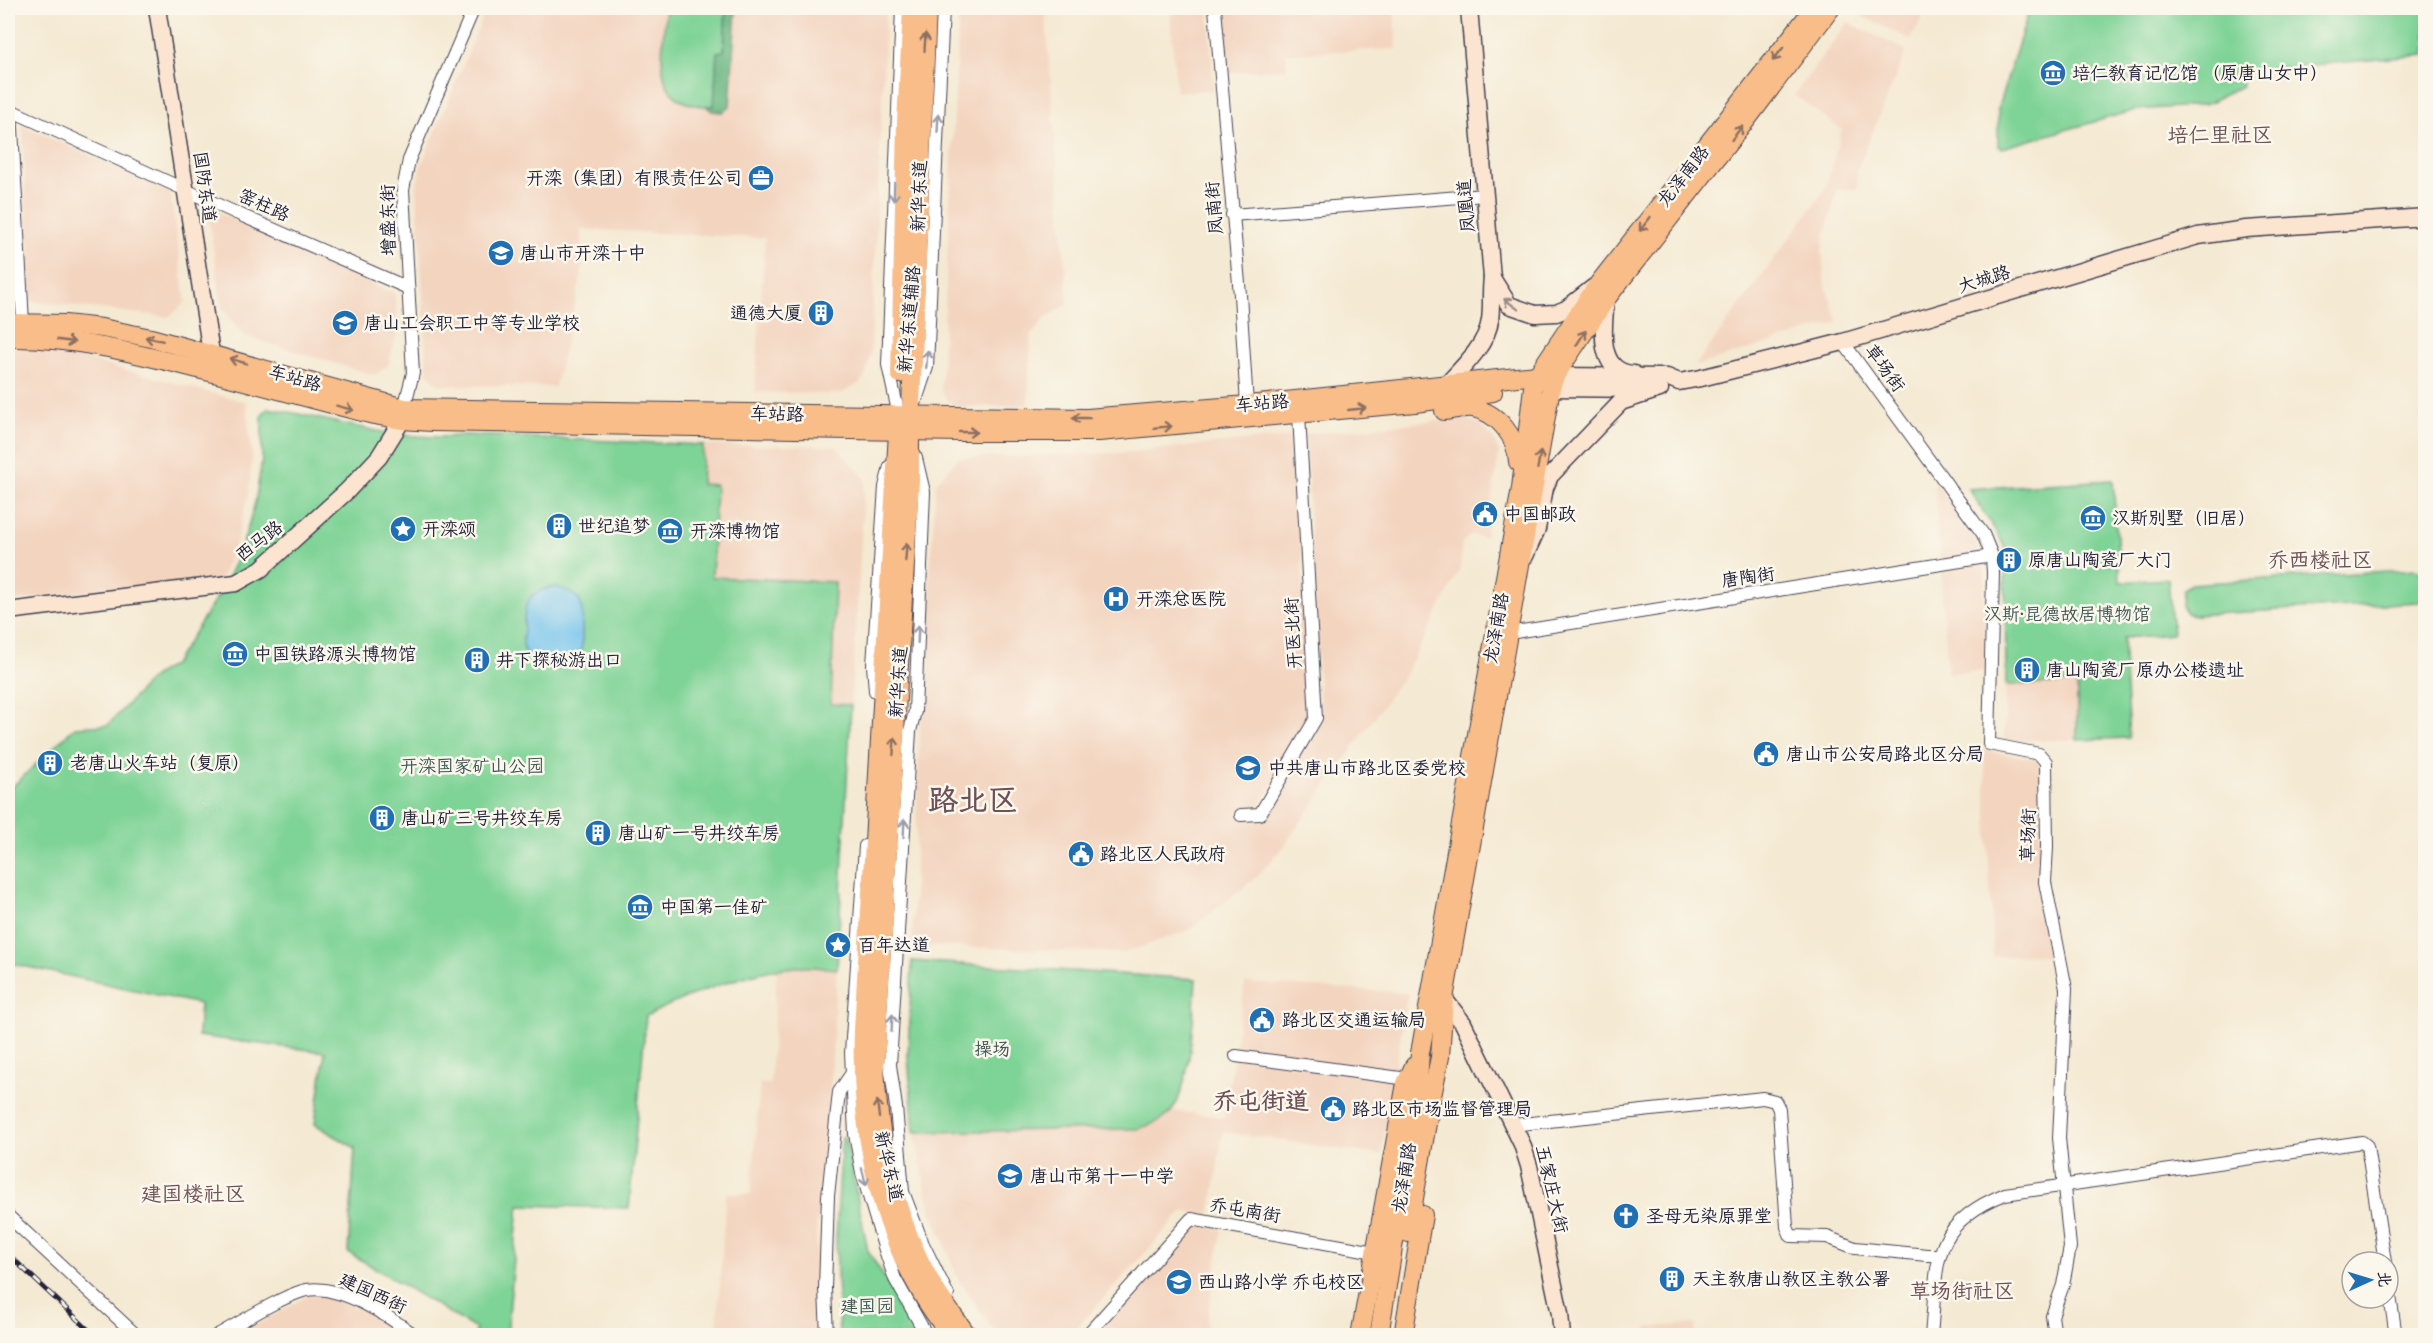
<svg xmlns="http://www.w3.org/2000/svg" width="2433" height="1343" viewBox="0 0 2433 1343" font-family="Itim,'LXGW WenKai TC',sans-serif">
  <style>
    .built { fill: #f3d4bf }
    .green { fill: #7ed396; stroke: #507a68; stroke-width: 1.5 }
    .forest { fill: #66b57f; stroke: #446c5d; stroke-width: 1.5 }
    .water { fill: #71c2ed; stroke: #4a7294; stroke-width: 1.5 }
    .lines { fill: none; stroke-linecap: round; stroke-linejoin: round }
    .street-casing { stroke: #424052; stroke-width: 14 }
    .secondary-casing { stroke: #424052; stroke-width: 19 }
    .primary-casing { stroke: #424052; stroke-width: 20 }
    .street { stroke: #fff; stroke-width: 12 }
    .secondary { stroke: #fce5d0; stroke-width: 16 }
    .primary { stroke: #f8bd89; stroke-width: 18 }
    .rail-casing { stroke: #22223b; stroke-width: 5 }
    .rail { stroke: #fbf7ec; stroke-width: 3; stroke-dasharray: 9; stroke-linecap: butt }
    .oneway { stroke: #8d7062 }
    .oneway2 { stroke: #9c9ca7 }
    .oneway3 { stroke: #9a8d8d }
    .labels { text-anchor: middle; stroke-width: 5; stroke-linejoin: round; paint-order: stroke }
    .poi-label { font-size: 18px; fill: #22223b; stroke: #fbf7ec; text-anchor: start }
    .street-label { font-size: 18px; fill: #22223b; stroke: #fbf7ec }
    .park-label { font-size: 18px; fill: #3e5756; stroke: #fbf7ec }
    .quarter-label { font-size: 21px; fill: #6c5158; stroke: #fbf7ec }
    .district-label { font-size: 24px; font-weight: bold; fill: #6c5158; stroke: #fbf7ec }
    .town-label { font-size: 30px; font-weight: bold; fill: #6c5158; stroke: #fbf7ec }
  </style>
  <rect width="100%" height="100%" fill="#fbf7ec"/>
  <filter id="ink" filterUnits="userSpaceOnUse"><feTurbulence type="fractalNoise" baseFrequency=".0167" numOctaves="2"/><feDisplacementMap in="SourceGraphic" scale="12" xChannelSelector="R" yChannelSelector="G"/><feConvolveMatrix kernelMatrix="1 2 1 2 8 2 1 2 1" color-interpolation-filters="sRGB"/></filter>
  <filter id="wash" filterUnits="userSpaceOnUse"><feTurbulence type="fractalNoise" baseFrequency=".008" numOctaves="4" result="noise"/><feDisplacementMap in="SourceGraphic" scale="24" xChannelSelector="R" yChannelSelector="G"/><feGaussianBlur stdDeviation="1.35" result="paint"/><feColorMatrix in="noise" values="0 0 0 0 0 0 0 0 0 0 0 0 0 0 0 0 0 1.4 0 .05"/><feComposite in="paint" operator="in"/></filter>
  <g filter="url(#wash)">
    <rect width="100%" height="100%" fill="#f4e9d2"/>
    <!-- built -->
    <g class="built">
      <path d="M487 8H886L871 351 866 374 860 383 840 394 755 392 765 238 581 229 582 273 555 387 439 385 427 372 417 188 421 165Z"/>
      <path d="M959 8H1045L1068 304 1045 318 1031 335 1028 405 957 407 947 400 941 390Z"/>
      <path d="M1170 8H1208L1214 90 1176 92Z"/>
      <path d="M1223 8H1394L1397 49 1286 53 1287 69 1228 73Z"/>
      <path d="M1864 8H1927L1911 40 1858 14Z"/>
      <path d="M1848 22 1906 51 1857 170 1858 189 1837 190 1822 249 1824 281 1838 322 1695 366 1825 190 1842 130 1794 95Z"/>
      <path d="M22 125 170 192 186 302 168 317 31 301Z"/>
      <path d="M212 209 311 257 394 293 397 311 396 336 388 366 374 375 244 336 222 307 209 216Z"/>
      <path d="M35 346 246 402 252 457 249 491 236 543 220 581 97 590 8 602V347Z"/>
      <path d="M1465 418 1479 424 1488 432 1495 441 1499 454 1485 537 1470 535 1462 543 1460 570 1407 671 1282 849 1255 878 1189 930 1123 953 912 945 920 726 936 483 958 458 1120 453 1293 436 1313 715 1251 820 1261 821 1321 719 1305 434Z"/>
      <path d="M703 445 836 446 865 478 851 705H831L835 582 712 577 716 486 701 485Z"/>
      <path d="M1934 479 1975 539 1985 567V671L1948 673Z"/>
      <path d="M2077 683V740H2004L2006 685Z"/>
      <path d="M1984 750 2037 759 2041 766 2039 868 2053 952 2050 958 2040 955 1993 957Z"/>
      <path d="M912 961 1196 979 1186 1078 1180 1097 1171 1111 1224 1117 1234 1057 1394 1079 1381 1155 1223 1132 1210 1215 1183 1211 1070 1335H997L959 1281 930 1207 914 1132 908 1056Z"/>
      <path d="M796 966 837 969 830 1089 816 1236 820 1335H731V1327L717 1326 726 1193 751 1194 760 1084H770L777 969Z"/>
      <path d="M1245 983 1408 993 1394 1076 1234 1055Z"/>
      <path d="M1196 1225 1222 1229 1205 1335 1095 1336Z"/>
      <path d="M310 1295 327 1297 379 1317 403 1335 236 1336Z"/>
      <path d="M1695 1324 1696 1335H1647V1327Z"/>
    </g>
    <!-- green -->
    <g class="green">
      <path d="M666 8H726L724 52H717L714 106C647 109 663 53 666 8Z"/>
      <path d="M2030 8H2227L2260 13 2262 8H2425V55L2242 71V86L2204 105 2136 110 2002 148 1998 146V107Z"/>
      <path d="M268 408C333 419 399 444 465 435L703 445 701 484 716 485 712 577 835 582 831 704 851 705 837 969C823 968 809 966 795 967 749 970 687 996 646 1016L629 1208 519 1205 507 1335H474L476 1329 348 1252 355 1148 315 1124 325 1052 198 1036 200 1004 8 963V796L10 789 75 727 108 725 153 677 174 664 220 593 241 550 255 503 262 460V415Z"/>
      <path d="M2113 480 2120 582 2168 579 2173 634 2123 638 2129 738 2077 740V683L2006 685 2005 546 1969 489Z"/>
      <path d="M2417 569 2424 573 2425 596 2419 602 2195 615 2186 613 2182 606 2183 589 2191 584Z"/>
      <path d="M912 961 1196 979C1193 1013 1192 1094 1167 1116 1158 1123 1147 1126 1137 1129L914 1132 908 1056Z"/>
      <path d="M842 1137H845L868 1251 920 1335 839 1336 836 1238Z"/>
    </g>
    <!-- forest -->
    <path class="forest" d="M726 8H736L730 106 723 112 712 111 706 106H714L717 52 724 51Z"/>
    <!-- water -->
    <path class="water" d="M556 587C586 595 583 607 582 632 582 639 583 644 581 650 577 659 570 665 561 668 544 673 526 662 523 645 522 638 524 632 524 627 523 602 530 589 556 587Z"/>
  </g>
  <g filter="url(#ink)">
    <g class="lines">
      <defs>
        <g id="street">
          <path d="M1215 8 1240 295 1247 405"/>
          <path d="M8 109 236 213 408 288"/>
          <path d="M11 111 23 322"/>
          <path d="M1232 215 1485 195"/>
          <path d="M1843 342 1983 534 1992 556 1993 573 1989 744 2039 754 2046 762 2047 847 2045 882 2066 989 2059 1138 2070 1247 2063 1285 2052 1316 2055 1336"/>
          <path d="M916 400 927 367 943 8"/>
          <path d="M404 408 413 373 403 190 409 160 474 8"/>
          <path d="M899 416 888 365 902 8"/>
          <path d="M916 458 924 492 915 711 910 731 890 1065 896 1107 903 1192 923 1244 948 1295"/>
          <path d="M1509 633 1992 556"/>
          <path d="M875 691 873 665 885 487 890 466"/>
          <path d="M1241 815 1260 814 1316 718 1299 415"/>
          <path d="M865 846 851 1053 855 1134 862 1173 885 1250 895 1279 927 1336"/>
          <path d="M1236 1056 1408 1079"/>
          <path d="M1512 1125 1763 1098 1775 1101 1779 1109 1787 1227 1791 1236 1827 1237 1855 1248 1927 1255H1939"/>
          <path d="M8 1216 137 1336"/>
          <path d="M2388 1283 2396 1336"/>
          <path d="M216 1336C238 1324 285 1294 307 1290 340 1284 390 1317 416 1336"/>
          <path d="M827 1336 825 1289 828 1196 839 1092 852 1073"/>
          <path d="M1086 1336 1191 1219 1375 1252"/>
          <path d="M1931 1336C1938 1265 1928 1225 2005 1194L2362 1142 2367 1146 2385 1262"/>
        </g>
        <g id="secondary">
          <path d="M157 8 211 353 208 365"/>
          <path d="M1492 278 1509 305 1535 314 1556 313 1566 309 1594 287"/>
          <path d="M1606 299C1604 325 1595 372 1634 374"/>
          <path d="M1555 376 1667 377 1679 382 1701 378 1843 342 2198 236 2246 229 2426 217"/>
          <path d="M1445 386C1462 368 1487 345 1490 320 1492 306 1490 292 1492 278L1469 8"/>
          <path d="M1551 388 1646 389"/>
          <path d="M1525 556 1537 529 1545 488 1550 476 1621 402 1660 389"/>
          <path d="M8 611 236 583 261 569 347 491 379 457 402 420 404 409"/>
          <path d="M1444 999 1463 1023 1522 1144 1529 1166 1560 1314 1562 1336"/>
        </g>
        <g id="primary">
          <path d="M927 8 910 431V481L875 1065C878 1142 894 1218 933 1286 943 1303 956 1319 968 1336"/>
          <path d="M8 323 65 324 102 328 151 338 404 408 1087 418 1247 405 1537 375 1555 376"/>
          <path d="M8 338C77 337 143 355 210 372 264 386 319 401 374 415L402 420 432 422 959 432H1099L1415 403 1493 392"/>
          <path d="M900 374 906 123 912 8"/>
          <path d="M1444 411C1453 410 1464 407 1473 408 1499 413 1517 438 1518 462"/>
          <path d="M898 432 863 1030C860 1123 874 1212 922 1294 930 1308 941 1322 950 1336"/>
          <path d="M1408 1233 1430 1106 1440 1057 1444 999 1551 388 1555 376 1606 299 1751 114 1831 8"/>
          <path d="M1360 1336 1406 1083 1414 1066"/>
          <path d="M1379 1336 1417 1097 1420 1053 1521 488 1533 387 1537 375 1599 283 1814 8"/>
          <path d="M1403 1336 1423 1215"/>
        </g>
      </defs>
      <!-- street casing -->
      <use href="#street" class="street-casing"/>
      <!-- secondary casing -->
      <use href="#secondary" class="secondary-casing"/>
      <!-- primary casing -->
      <use href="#primary" class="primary-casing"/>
      <!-- street -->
      <use href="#street" class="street"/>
      <!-- secondary -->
      <use href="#secondary" class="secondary"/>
      <!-- primary -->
      <use href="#primary" class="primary"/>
      <defs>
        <path id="rail" d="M8 1254 95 1336"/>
      </defs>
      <!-- rail casing -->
      <use href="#rail" class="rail-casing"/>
      <!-- rail -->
      <use href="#rail" class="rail"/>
    </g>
    <!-- one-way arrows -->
    <defs><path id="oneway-shaft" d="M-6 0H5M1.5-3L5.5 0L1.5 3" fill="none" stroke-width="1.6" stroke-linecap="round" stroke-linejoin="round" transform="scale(1.5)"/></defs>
    <g class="oneway">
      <use href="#oneway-shaft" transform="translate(925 42) rotate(-87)"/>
      <use href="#oneway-shaft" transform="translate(1778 54) rotate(128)"/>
      <use href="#oneway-shaft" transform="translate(1737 133) rotate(-52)"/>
      <use href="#oneway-shaft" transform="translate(1645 224) rotate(128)"/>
      <use href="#oneway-shaft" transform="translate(1581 338) rotate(-57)"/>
      <use href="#oneway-shaft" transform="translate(154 339) rotate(-168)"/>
      <use href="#oneway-shaft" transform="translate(66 341) rotate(8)"/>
      <use href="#oneway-shaft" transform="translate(238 361) rotate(-164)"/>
      <use href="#oneway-shaft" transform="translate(345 408) rotate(15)"/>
      <use href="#oneway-shaft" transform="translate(1357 409) rotate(-6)"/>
      <use href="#oneway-shaft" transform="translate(1081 418) rotate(180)"/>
      <use href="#oneway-shaft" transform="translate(1163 427) rotate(-5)"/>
      <use href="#oneway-shaft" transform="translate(968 432)"/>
      <use href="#oneway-shaft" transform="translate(1539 460) rotate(-80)"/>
      <use href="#oneway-shaft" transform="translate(906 552) rotate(-86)"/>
      <use href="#oneway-shaft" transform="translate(894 746) rotate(-86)"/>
      <use href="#oneway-shaft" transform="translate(878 1109) rotate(-97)"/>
    </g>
    <g class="oneway2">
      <use href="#oneway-shaft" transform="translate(938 123) rotate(-87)"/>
      <use href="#oneway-shaft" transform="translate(894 192) rotate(92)"/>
      <use href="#oneway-shaft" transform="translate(927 359) rotate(-85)"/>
      <use href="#oneway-shaft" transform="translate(918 634) rotate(-88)"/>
      <use href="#oneway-shaft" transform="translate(904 828) rotate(-87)"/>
      <use href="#oneway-shaft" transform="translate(892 1023) rotate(-87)"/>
      <use href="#oneway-shaft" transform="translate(864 1177) rotate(76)"/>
    </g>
    <use class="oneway3" href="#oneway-shaft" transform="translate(1511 304) rotate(-143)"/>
  </g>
  <!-- icons -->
  <defs>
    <symbol id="museum-disc" viewBox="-11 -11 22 22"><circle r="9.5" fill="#1f6fb2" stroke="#fbf7ec"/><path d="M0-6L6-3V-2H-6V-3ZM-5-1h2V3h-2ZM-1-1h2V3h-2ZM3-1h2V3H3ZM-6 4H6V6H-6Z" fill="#fff"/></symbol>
    <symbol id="office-disc" viewBox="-11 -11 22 22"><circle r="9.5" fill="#1f6fb2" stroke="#fbf7ec"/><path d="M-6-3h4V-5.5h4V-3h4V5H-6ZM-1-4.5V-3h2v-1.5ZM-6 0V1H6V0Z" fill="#fff"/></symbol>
    <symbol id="school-disc" viewBox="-11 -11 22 22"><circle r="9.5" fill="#1f6fb2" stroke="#fbf7ec"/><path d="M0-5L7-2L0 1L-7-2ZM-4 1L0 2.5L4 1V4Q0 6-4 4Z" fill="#fff"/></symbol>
    <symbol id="building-disc" viewBox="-11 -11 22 22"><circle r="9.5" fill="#1f6fb2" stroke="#fbf7ec"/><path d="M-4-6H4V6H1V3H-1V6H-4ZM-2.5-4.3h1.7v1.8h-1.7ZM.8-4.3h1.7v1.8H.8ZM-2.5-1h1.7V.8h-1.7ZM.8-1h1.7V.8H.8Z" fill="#fff"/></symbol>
    <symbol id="civic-disc" viewBox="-11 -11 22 22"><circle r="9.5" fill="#1f6fb2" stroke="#fbf7ec"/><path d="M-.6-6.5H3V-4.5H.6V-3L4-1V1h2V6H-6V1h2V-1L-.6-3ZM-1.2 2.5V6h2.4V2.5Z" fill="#fff"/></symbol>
    <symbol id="sight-disc" viewBox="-11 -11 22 22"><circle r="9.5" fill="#1f6fb2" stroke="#fbf7ec"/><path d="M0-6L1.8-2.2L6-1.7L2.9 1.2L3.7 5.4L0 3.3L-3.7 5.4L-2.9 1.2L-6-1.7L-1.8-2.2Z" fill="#fff"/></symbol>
    <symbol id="hospital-disc" viewBox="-11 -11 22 22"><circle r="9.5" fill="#1f6fb2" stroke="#fbf7ec"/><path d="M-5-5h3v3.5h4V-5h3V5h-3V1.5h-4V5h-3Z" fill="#fff"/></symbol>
    <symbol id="church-disc" viewBox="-11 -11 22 22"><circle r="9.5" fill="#1f6fb2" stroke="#fbf7ec"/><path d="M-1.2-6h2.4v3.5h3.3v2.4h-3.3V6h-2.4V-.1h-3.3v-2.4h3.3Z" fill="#fff"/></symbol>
  </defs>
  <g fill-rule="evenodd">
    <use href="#museum-disc" x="2038" y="58" width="30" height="30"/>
    <use href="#office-disc" x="746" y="163" width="30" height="30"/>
    <use href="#school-disc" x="486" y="238" width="30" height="30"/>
    <use href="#building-disc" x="806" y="298" width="30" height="30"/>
    <use href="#school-disc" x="330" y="308" width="30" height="30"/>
    <use href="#civic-disc" x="1470" y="499" width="30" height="30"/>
    <use href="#museum-disc" x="2078" y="503" width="30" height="30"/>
    <use href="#building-disc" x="544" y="511" width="30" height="30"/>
    <use href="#sight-disc" x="388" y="514" width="30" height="30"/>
    <use href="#museum-disc" x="655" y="516" width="30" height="30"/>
    <use href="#building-disc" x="1994" y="545" width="30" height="30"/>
    <use href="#hospital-disc" x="1101" y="584" width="30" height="30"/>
    <use href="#museum-disc" x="220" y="639" width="30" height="30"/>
    <use href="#building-disc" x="462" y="645" width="30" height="30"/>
    <use href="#building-disc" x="2012" y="655" width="30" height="30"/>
    <use href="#civic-disc" x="1751" y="739" width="30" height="30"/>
    <use href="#building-disc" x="35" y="748" width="30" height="30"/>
    <use href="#school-disc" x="1233" y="753" width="30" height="30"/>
    <use href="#building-disc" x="367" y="803" width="30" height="30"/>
    <use href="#building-disc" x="583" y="818" width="30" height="30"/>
    <use href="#civic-disc" x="1066" y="839" width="30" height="30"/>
    <use href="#museum-disc" x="625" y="892" width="30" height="30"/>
    <use href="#sight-disc" x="823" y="930" width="30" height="30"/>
    <use href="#civic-disc" x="1247" y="1005" width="30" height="30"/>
    <use href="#civic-disc" x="1318" y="1094" width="30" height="30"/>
    <use href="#school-disc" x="995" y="1161" width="30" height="30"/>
    <use href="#church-disc" x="1611" y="1201" width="30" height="30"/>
    <use href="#building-disc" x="1657" y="1264" width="30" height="30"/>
    <use href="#school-disc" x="1164" y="1267" width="30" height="30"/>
  </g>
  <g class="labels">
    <!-- poi labels -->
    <g class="poi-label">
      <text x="2072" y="79">培仁教育记忆馆 （原唐山女中）</text>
      <text x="742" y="184" text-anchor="end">开滦（集团）有限责任公司</text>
      <text x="520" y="259">唐山市开滦十中</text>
      <text x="802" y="319" text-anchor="end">通德大厦</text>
      <text x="364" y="329">唐山工会职工中等专业学校</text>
      <text x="1504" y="520">中国邮政</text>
      <text x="2112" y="524">汉斯别墅（旧居）</text>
      <text x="578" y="532">世纪追梦</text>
      <text x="422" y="535">开滦颂</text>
      <text x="690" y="537">开滦博物馆</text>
      <text x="2028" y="566">原唐山陶瓷厂大门</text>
      <text x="1136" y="605">开滦总医院</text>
      <text x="254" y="660">中国铁路源头博物馆</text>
      <text x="496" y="666">井下探秘游出口</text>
      <text x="2046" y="676">唐山陶瓷厂原办公楼遗址</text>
      <text x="1786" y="760">唐山市公安局路北区分局</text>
      <text x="70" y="769">老唐山火车站（复原）</text>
      <text x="1268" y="774">中共唐山市路北区委党校</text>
      <text x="401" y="824">唐山矿三号井绞车房</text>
      <text x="618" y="839">唐山矿一号井绞车房</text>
      <text x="1100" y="860">路北区人民政府</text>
      <text x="660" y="913">中国第一佳矿</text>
      <text x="858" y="951">百年达道</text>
      <text x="1282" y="1026">路北区交通运输局</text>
      <text x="1352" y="1115">路北区市场监督管理局</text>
      <text x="1030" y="1182">唐山市第十一中学</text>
      <text x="1646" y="1222">圣母无染原罪堂</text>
      <text x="1692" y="1285">天主教唐山教区主教公署</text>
      <text x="1198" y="1288">西山路小学 乔屯校区</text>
    </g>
    <!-- street labels -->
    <g class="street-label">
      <text transform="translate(1683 176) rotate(-52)" y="6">龙泽南路</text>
      <text transform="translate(205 187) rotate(82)" y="6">国防东道</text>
      <text transform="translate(919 196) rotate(-88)" y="6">新华东道</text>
      <text transform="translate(264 205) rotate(24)" y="6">窑柱路</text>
      <text transform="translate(1466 206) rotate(-95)" y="6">凤凰道</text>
      <text transform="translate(1214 208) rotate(-95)" y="6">凤南街</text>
      <text transform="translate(388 220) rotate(-91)" y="6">增盛东街</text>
      <text transform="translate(1984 279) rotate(-17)" y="6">大城路</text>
      <text transform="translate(909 319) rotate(-85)" y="6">新华东道辅路</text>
      <text transform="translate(1885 368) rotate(54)" y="6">草场街</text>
      <text transform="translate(295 378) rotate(16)" y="6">车站路</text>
      <text transform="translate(1262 403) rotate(-5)" y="6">车站路</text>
      <text transform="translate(777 414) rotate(1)" y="6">车站路</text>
      <text transform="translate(259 541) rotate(-38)" y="6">西马路</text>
      <text transform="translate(1748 577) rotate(-8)" y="6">唐陶街</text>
      <text transform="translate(1496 628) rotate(-80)" y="6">龙泽南路</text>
      <text transform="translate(1293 633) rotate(-93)" y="6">开医北街</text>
      <text transform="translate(898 682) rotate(-86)" y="6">新华东道</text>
      <text transform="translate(2028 835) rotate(-88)" y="6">草场街</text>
      <text transform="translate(889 1166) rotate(77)" y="6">新华东道</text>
      <text transform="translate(1404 1178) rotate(-81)" y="6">龙泽南路</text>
      <text transform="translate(1552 1189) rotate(77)" y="6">五家庄大街</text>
      <text transform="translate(1245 1210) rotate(10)" y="6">乔屯南街</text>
      <text transform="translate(373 1293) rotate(25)" y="6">建国西街</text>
    </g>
    <!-- park labels -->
    <g class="park-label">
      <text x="2067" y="620">汉斯·昆德故居博物馆</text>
      <text x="472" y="772">开滦国家矿山公园</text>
      <text x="992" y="1055">操场</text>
      <text x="867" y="1312">建国园</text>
    </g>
    <!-- quarter labels -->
    <g class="quarter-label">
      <text x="2220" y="142">培仁里社区</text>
      <text x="2320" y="567">乔西楼社区</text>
      <text x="193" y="1201">建国楼社区</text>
      <text x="1962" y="1298">草场街社区</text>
    </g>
    <!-- district labels -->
    <g class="district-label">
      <text x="1261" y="1109">乔屯街道</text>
    </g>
    <!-- town labels -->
    <g class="town-label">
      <text x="973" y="810">路北区</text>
    </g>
  </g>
  <!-- margin -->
  <rect width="2433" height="1343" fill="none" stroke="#fbf7ec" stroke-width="30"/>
  <!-- north arrow -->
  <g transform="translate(2370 1280) rotate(86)"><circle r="28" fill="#fbf7ec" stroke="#a4a2a5" stroke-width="1.5"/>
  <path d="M0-4.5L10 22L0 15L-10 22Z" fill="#1f6fb2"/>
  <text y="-9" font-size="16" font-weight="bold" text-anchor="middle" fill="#22223b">北</text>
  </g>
</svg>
